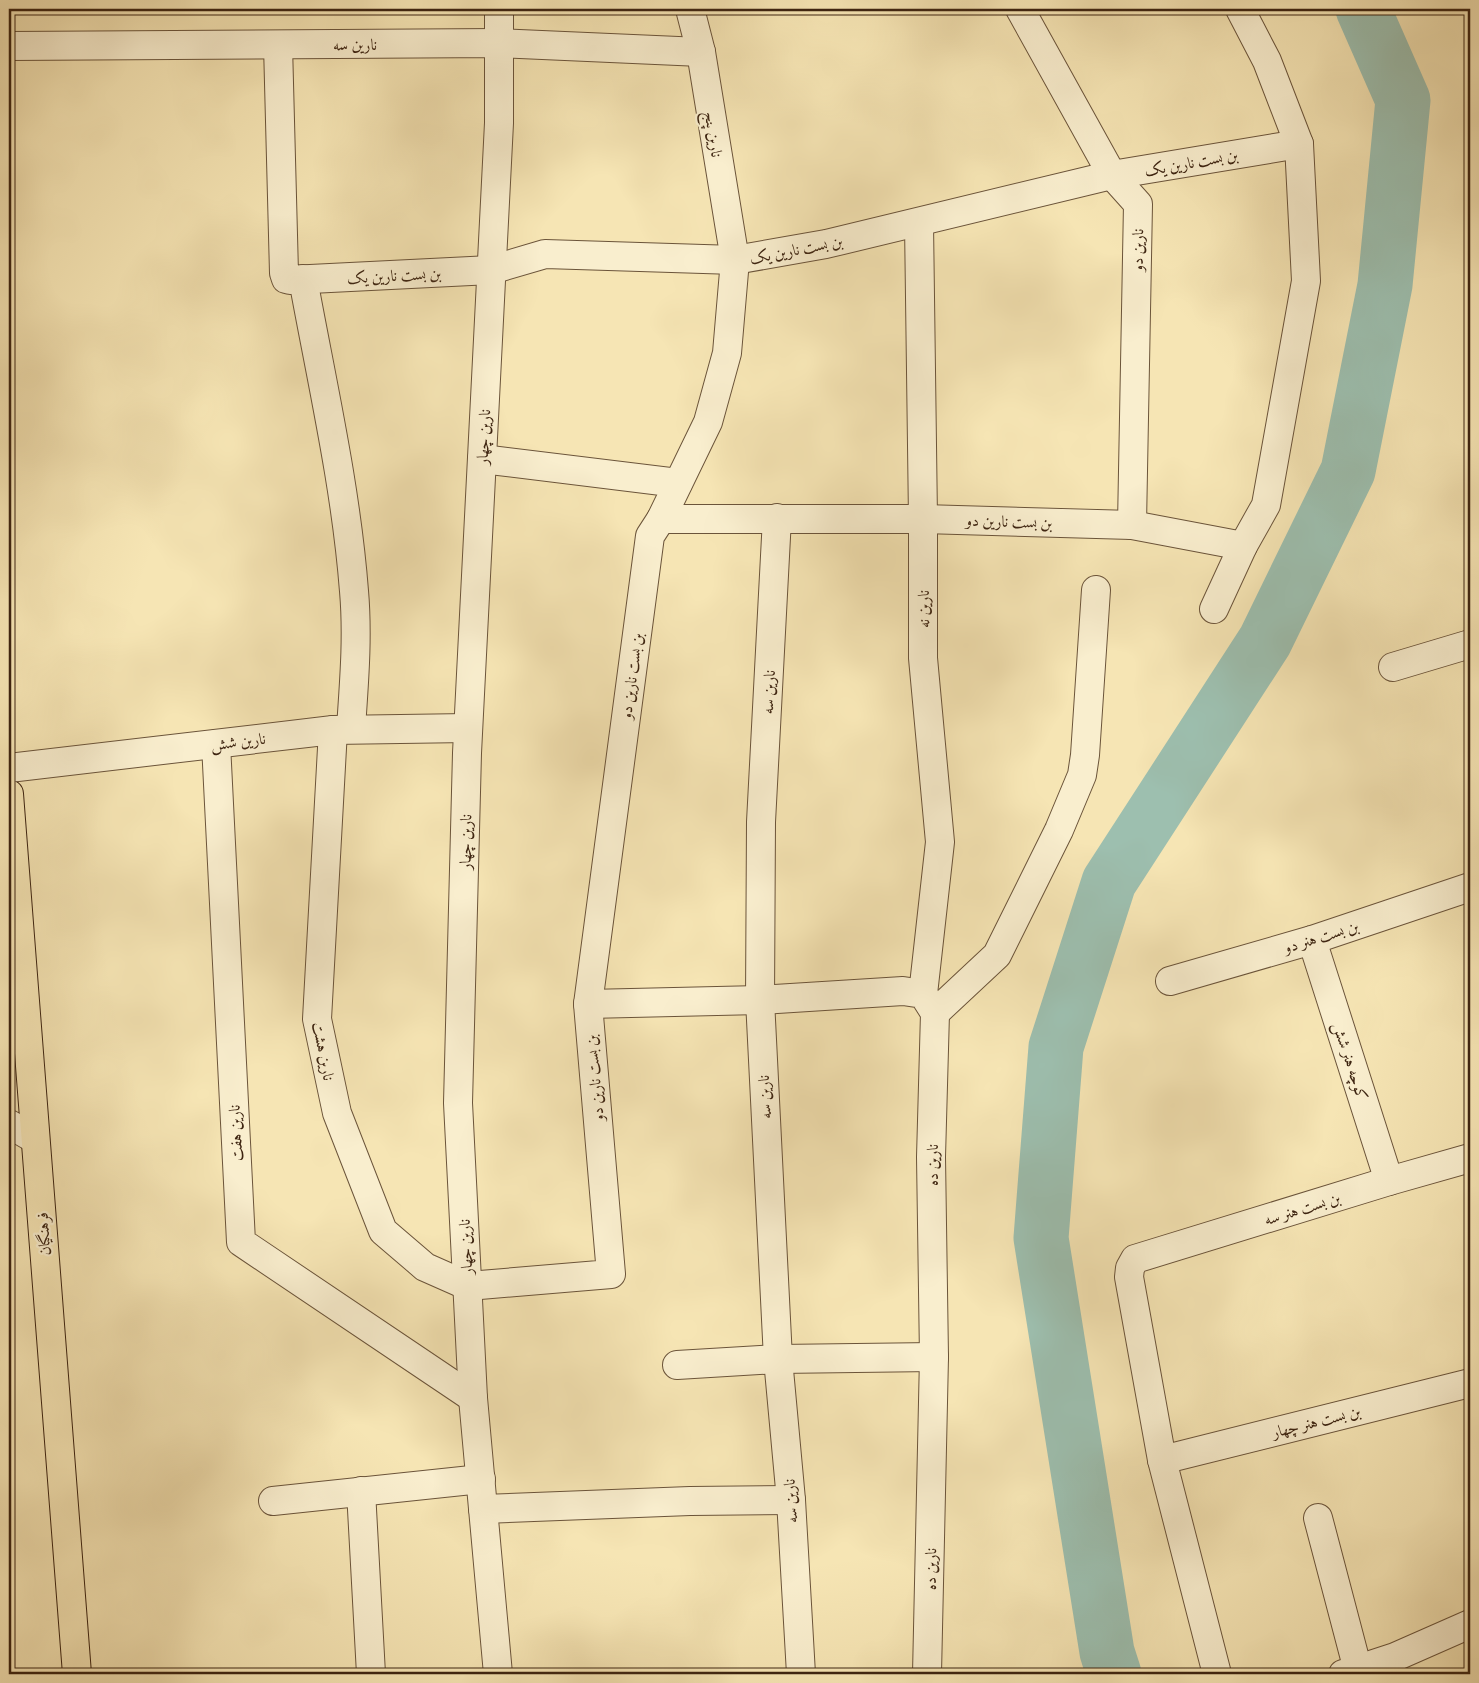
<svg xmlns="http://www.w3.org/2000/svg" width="1479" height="1683" viewBox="0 0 1479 1683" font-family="'IM FELL Double Pica',Amiri,serif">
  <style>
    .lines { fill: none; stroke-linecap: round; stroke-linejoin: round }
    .river { stroke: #9dbfaf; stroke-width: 55 }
    .minor-casing { stroke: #6b543a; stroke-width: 30 }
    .major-casing { stroke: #3d2411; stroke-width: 30 }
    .minor { stroke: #f9eece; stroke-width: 28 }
    .major { stroke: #f6e5b4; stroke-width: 28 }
    .labels { text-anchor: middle; stroke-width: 4.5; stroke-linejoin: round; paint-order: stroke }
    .street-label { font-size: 16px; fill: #3d2411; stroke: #f9eece }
  </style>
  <rect width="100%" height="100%" fill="#f6e5b4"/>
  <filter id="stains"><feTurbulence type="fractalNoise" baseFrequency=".004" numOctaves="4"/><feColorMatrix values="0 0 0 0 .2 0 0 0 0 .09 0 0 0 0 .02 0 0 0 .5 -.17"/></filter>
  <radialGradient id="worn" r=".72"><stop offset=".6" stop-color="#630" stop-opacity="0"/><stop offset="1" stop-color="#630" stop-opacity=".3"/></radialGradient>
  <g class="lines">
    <!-- river -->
    <path class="river" d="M1114 1674 1107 1652 1041 1238 1056 1047 1109 882 1265 641 1348 471 1385 285 1403 100 1363 9"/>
    <defs>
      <g id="minor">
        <path d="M1020 9 1112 175 1138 204 1132 525"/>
        <path d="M278 45 284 273 286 279 290 280 491 270 545 254 735 260 826 244 1112 175 1299 144"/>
        <path d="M9 46 499 43 701 52"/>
        <path d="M919 223 923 519V658L940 842 923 994"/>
        <path d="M303 279C322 383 346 487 354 591 358 637 354 683 351 728"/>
        <path d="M482 459 678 483"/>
        <path d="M777 518 761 822 760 1000 778 1359 791 1500 801 1674"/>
        <path d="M661 519 708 422 727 353 735 260 701 52 690 9"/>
        <path d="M1214 609 1243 546 1266 505 1306 281 1299 144 1267 61 1240 9"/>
        <path d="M1393 667 1470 644"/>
        <path d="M333 730 317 1019 337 1113 383 1231 425 1267 468 1286 611 1274 588 1004 650 536 661 519H923L1132 525 1243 546"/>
        <path d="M216 744 241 1242 473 1398"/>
        <path d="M9 768 333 730 468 728"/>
        <path d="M1312 940 1389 1181"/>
        <path d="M1170 981 1312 940 1470 887"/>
        <path d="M588 1004 760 1000 903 991 923 994 935 1013 931 1157 934 1357 927 1674"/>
        <path d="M935 1013 997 955 1059 830 1082 775 1085 755 1096 590"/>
        <path d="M9 1124 35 1139"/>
        <path d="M677 1365 778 1359 934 1357"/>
        <path d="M1162 1460 1470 1383"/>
        <path d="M361 1491 371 1674"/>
        <path d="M273 1501 481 1479"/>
        <path d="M483 1509 690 1501 791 1500"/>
        <path d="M1318 1518 1359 1674"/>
        <path d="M498 1674 473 1398 458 1103 467 753 499 123V9"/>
        <path d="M1217 1674 1162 1460 1129 1277 1130 1268 1135 1259 1389 1181 1470 1158"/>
        <path d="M1343 1674 1395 1657 1470 1624"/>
      </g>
      <path id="major" d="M9 794 77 1674"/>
    </defs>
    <!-- minor casing -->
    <use href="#minor" class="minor-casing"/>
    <!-- major casing -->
    <use href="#major" class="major-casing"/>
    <!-- minor -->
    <use href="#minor" class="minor"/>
    <!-- major -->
    <use href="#major" class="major"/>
  </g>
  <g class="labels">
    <!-- street labels -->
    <g class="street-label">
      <text x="355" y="50">نارین سه</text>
      <text transform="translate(714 134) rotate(81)" y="6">نارین پنج</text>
      <text transform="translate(1191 162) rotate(-10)" y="6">بن بست نارین یک</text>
      <text transform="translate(796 249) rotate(-11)" y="6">بن بست نارین یک</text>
      <text transform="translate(1137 250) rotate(-89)" y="6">نارین دو</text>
      <text transform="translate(394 275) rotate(-3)" y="6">بن بست نارین یک</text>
      <text transform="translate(483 437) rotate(-87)" y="6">نارین چهار</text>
      <text transform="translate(1009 521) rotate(2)" y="6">بن بست نارین دو</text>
      <text transform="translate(923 609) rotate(-90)" y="6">نارین نه</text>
      <text transform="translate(631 676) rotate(-82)" y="6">بن بست نارین دو</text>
      <text transform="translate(768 692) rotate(-87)" y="6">نارین سه</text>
      <text transform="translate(238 741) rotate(-7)" y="6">نارین شش</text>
      <text transform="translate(465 842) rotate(-89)" y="6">نارین چهار</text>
      <text transform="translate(1321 936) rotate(-17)" y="6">بن بست هنر دو</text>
      <text transform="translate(324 1051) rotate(79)" y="6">نارین هشت</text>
      <text transform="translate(1351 1061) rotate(72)" y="6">کوچه هنر شش</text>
      <text transform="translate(594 1078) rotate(-95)" y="6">بن بست نارین دو</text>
      <text transform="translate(764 1097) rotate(-93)" y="6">نارین سه</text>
      <text transform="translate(235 1133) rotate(-93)" y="6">نارین هفت</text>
      <text transform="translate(932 1165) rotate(-90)" y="6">نارین ده</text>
      <text transform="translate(1302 1208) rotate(-17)" y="6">بن بست هنر سه</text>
      <text transform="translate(43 1234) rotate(-94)" y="6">فرهنگیان</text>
      <text transform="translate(465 1247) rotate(-93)" y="6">نارین چهار</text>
      <text transform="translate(1316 1421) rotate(-14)" y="6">بن بست هنر چهار</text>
      <text transform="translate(790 1501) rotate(-94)" y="6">نارین سه</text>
      <text transform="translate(930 1569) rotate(-89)" y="6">نارین ده</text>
    </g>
  </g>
  <!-- margin -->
  <rect width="1479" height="1683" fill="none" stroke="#f6e5b4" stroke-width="30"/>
  <rect x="10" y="10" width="1459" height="1663" fill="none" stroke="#3d2411" stroke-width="2.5"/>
  <rect x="15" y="15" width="1449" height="1653" fill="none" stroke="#3d2411"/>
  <rect width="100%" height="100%" filter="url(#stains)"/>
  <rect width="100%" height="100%" fill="url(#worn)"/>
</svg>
